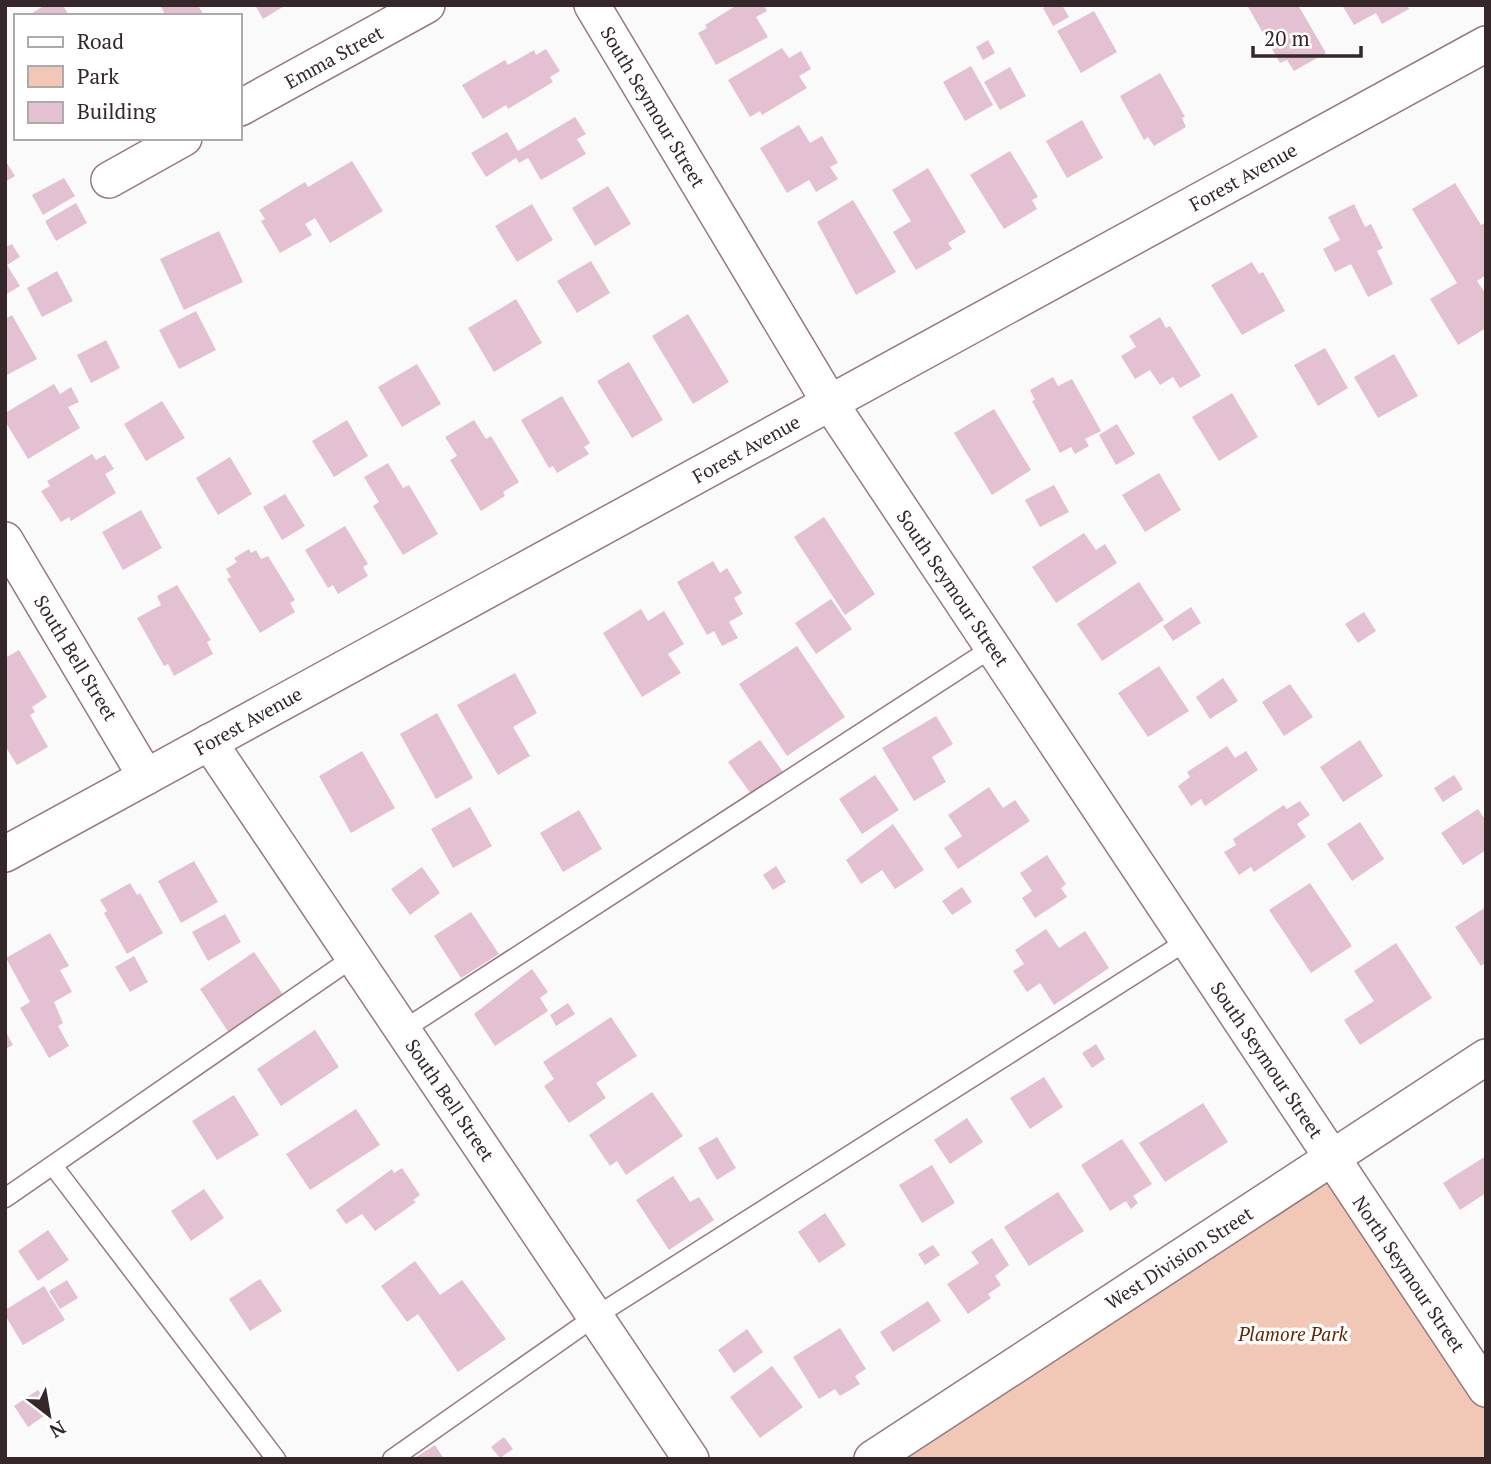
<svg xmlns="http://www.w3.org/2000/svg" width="1491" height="1464" viewBox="0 0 1491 1464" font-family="'PT Serif',serif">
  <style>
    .green { fill: #f1c8b5 }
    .building { fill: #e3c1d2 }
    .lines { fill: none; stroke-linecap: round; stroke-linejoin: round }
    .lane-casing { stroke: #9a777d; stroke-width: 21 }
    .street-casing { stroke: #9a777d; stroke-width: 38 }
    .lane { stroke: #fff; stroke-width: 18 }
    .street { stroke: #fff; stroke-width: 35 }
    .labels { text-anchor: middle; stroke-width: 7; stroke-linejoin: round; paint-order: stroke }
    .street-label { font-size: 19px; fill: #35272a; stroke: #fff }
    .park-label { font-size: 19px; font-style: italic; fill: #652802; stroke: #fff }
  </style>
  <rect width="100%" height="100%" fill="#fafafa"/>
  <!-- green -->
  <path class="green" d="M1332 1158 1486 1389V1459H872Z"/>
  <!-- building -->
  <g class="building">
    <path d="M45 5H63L69 16H28Z"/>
    <path d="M160 5H198L204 16H166Z"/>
    <path d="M255 5H286L263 19Z"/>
    <path d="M737 5H764L767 11 756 17 768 37 716 65 698 33 707 28 705 25Z"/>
    <path d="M1048 5H1062L1069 17 1053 26 1043 8Z"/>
    <path d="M1247 5H1298L1326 53 1294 71 1287 60 1280 63Z"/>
    <path d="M1342 5H1407L1409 9 1382 24 1376 13 1354 25Z"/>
    <path d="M1094 11 1117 52 1081 73 1057 31Z"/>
    <path d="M988 40 995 53 983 60 976 47Z"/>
    <path d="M782 48 789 58 801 51 811 69 799 76 807 88 762 115 760 111 750 117 728 80Z"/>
    <path d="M546 49 560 71 550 77 553 82 508 109 506 105 483 119 462 85 505 60 508 65 534 50 536 55Z"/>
    <path d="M971 66 993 105 965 121 943 82Z"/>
    <path d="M1010 67 1026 96 1000 110 984 82Z"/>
    <path d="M1160 73 1185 117 1182 118 1186 127 1154 146 1148 137 1144 140 1120 96Z"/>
    <path d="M575 117 586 134 577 139 586 154 541 180 528 158 519 163 516 158 486 177 471 153 507 132 518 151Z"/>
    <path d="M1082 120 1103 158 1067 178 1046 141Z"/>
    <path d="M799 125 810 143 822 136 838 163 830 167 838 179 816 192 809 180 787 193 760 148Z"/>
    <path d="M1010 151 1038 197 1032 200 1037 209 1004 229 970 175Z"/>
    <path d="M5 160 15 176 5 182Z"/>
    <path d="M352 161 383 211 330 243 315 218 305 224 312 235 280 253 261 221 265 219 259 210 305 182 308 187Z"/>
    <path d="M928 168 966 232 948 243 952 249 916 270 893 232 911 221 892 190Z"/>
    <path d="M64 178 75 196 43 215 32 195Z"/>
    <path d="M1455 183 1481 225 1486 222V275L1477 281 1486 294V328L1458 345 1430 299 1457 283 1412 209Z"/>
    <path d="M608 186 631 224 595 246 572 208Z"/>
    <path d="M853 200 896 272 856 295 817 222Z"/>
    <path d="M76 203 87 223 56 241 45 221Z"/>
    <path d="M532 204 553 240 517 262 495 226Z"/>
    <path d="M1354 204 1365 227 1371 224 1383 248 1377 251 1393 284 1368 297 1351 264 1335 272 1323 249 1340 240 1328 217Z"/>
    <path d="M219 231 243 282 184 310 160 259Z"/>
    <path d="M12 244 20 257 7 265 20 286 5 295V247Z"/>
    <path d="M591 261 610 293 577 313 557 281Z"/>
    <path d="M1252 262 1259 274 1263 272 1285 311 1242 335 1211 285Z"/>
    <path d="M57 271 73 301 42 317 27 288Z"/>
    <path d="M516 299 542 343 494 372 468 328Z"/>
    <path d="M196 311 216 350 179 369 159 330Z"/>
    <path d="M688 314 729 382 693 404 652 336Z"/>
    <path d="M12 315 37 359 5 376V319Z"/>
    <path d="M1160 317 1166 328 1170 326 1201 376 1180 388 1173 377 1160 385 1150 370 1135 379 1121 356 1136 347 1129 336Z"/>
    <path d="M106 340 120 368 91 383 77 355Z"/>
    <path d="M1325 348 1348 388 1318 406 1294 365Z"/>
    <path d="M1394 354 1418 396 1378 418 1354 377Z"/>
    <path d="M629 362 663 420 632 438 597 381Z"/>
    <path d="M417 364 441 404 402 427 378 387Z"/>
    <path d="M1053 377 1058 386 1072 379 1101 431 1085 439 1089 446 1075 454 1071 447 1060 453 1032 401 1035 400 1030 390Z"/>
    <path d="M54 384 60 394 71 387 79 402 68 407 80 428 28 459 5 421V413Z"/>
    <path d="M1232 393 1258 437 1219 461 1192 417Z"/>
    <path d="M562 396 590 443 584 447 589 454 557 473 553 466 549 468 521 420Z"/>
    <path d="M162 401 185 438 146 461 124 424Z"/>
    <path d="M994 409 1031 470 992 495 954 433Z"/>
    <path d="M347 420 368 456 334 477 312 441Z"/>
    <path d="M474 420 486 439 491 436 519 482 503 492 505 496 481 511 450 460 457 456 445 437Z"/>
    <path d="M1117 424 1135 454 1116 465 1099 435Z"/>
    <path d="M92 454 96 460 105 455 114 469 105 474 116 493 71 521 69 517 61 522 41 491 50 486 47 481Z"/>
    <path d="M230 457 252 494 218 515 196 478Z"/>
    <path d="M388 463 403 488 409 485 438 534 403 555 373 506 379 502 364 477Z"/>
    <path d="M1159 473 1181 510 1145 532 1122 495Z"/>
    <path d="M1054 485 1069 512 1040 527 1025 500Z"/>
    <path d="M285 494 305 526 282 540 263 507Z"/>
    <path d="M141 510 162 548 123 570 102 532Z"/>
    <path d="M824 517 875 594 845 615 794 537Z"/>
    <path d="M345 526 368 564 363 567 368 576 338 594 333 585 328 588 305 550Z"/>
    <path d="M1084 533 1096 550 1105 544 1117 563 1056 603 1032 567Z"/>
    <path d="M249 549 251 553 256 550 261 559 268 556 295 600 290 603 295 612 260 633 227 579 231 577 226 569 237 562 234 558Z"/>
    <path d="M713 561 720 573 727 568 742 593 734 598 743 614 729 622 738 638 722 646 714 631 707 635 677 582Z"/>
    <path d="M1139 582 1164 620 1102 661 1077 624Z"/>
    <path d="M177 585 211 640 207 642 213 654 174 676 168 664 164 666 137 618 161 605 157 596Z"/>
    <path d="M831 599 852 629 816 654 795 623Z"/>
    <path d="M1191 607 1201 623 1173 641 1163 626Z"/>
    <path d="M641 609 648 621 664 611 684 644 668 654 681 673 642 697 603 633Z"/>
    <path d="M1364 612 1376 631 1358 643 1345 624Z"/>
    <path d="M797 646 845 717 787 756 739 684Z"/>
    <path d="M19 650 47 697 32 707 35 712 30 715 48 747 17 765 5 746V658Z"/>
    <path d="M1159 666 1189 711 1148 737 1118 693Z"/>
    <path d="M515 673 537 713 513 727 530 756 498 775 457 705Z"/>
    <path d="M1223 678 1238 701 1210 719 1196 697Z"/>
    <path d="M1290 684 1313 717 1284 736 1262 702Z"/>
    <path d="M437 713 473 778 436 799 400 734Z"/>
    <path d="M936 716 953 744 932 757 946 782 914 801 882 748Z"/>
    <path d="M760 740 783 772 751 794 728 762Z"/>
    <path d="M1360 740 1383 776 1343 802 1320 767Z"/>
    <path d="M1227 746 1235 758 1246 751 1258 770 1205 806 1201 799 1191 806 1178 786 1190 777 1187 772Z"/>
    <path d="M362 751 395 808 351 833 319 776Z"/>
    <path d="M875 775 899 810 862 834 839 799Z"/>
    <path d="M1454 775 1463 789 1443 802 1434 788Z"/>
    <path d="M989 787 1003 808 1015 800 1030 821 958 869 944 848 962 836 948 815Z"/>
    <path d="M1300 801 1310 815 1297 824 1306 837 1254 872 1251 867 1239 875 1224 852 1236 845 1233 839 1284 805 1287 809Z"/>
    <path d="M470 807 492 846 453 868 431 829Z"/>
    <path d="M1478 809 1486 821V850L1463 865 1441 833Z"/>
    <path d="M579 810 602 849 563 872 540 833Z"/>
    <path d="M1360 822 1384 859 1352 881 1327 844Z"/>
    <path d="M893 824 924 870 895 889 882 870 861 884 846 860Z"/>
    <path d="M1047 855 1066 884 1061 888 1067 897 1035 918 1022 898 1032 891 1020 873Z"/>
    <path d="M194 861 218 902 181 923 158 881Z"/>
    <path d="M776 866 786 882 773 890 763 875Z"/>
    <path d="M422 867 440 893 410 915 391 889Z"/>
    <path d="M130 883 137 895 140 893 163 933 127 954 104 913 107 911 100 900Z"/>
    <path d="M1310 883 1352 946 1311 973 1269 910Z"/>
    <path d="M962 887 972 902 952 915 942 901Z"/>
    <path d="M1486 907V962L1481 966 1455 927Z"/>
    <path d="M471 912 499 954 461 978 434 936Z"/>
    <path d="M225 914 241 942 208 961 192 932Z"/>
    <path d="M1046 929 1059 948 1085 931 1109 968 1054 1005 1040 983 1027 992 1013 971 1024 964 1015 950Z"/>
    <path d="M50 933 69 966 60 970 72 992 54 1002 63 1023 58 1026 69 1046 49 1058 20 1008 30 1002 6 958Z"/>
    <path d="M1396 943 1432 998 1360 1045 1344 1020 1374 1001 1354 971Z"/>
    <path d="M254 952 284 996 229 1033 200 989Z"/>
    <path d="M134 956 148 982 130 992 115 967Z"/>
    <path d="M532 969 548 992 540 998 548 1011 495 1046 474 1014Z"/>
    <path d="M568 1003 575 1014 556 1026 550 1015Z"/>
    <path d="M611 1017 637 1056 596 1083 606 1098 569 1123 544 1086 554 1079 543 1062Z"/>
    <path d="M5 1030 13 1045 5 1049Z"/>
    <path d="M315 1030 339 1067 281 1106 257 1069Z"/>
    <path d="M1096 1044 1105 1059 1092 1068 1082 1053Z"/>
    <path d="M1044 1077 1063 1107 1030 1129 1010 1098Z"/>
    <path d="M652 1092 683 1136 626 1175 617 1161 610 1166 589 1135Z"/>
    <path d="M234 1095 259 1135 217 1160 192 1121Z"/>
    <path d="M1203 1103 1228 1142 1165 1182 1139 1143Z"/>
    <path d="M356 1109 380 1145 310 1190 286 1154Z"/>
    <path d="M967 1118 983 1142 950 1164 934 1140Z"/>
    <path d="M717 1137 736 1168 717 1180 698 1148Z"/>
    <path d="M1122 1139 1152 1184 1133 1196 1138 1203 1131 1209 1126 1201 1110 1211 1081 1165Z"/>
    <path d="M1486 1156V1193L1460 1210 1443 1183Z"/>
    <path d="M932 1165 955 1203 922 1223 899 1185Z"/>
    <path d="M402 1168 420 1195 413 1200 416 1202 375 1231 362 1214 346 1224 336 1210 392 1169 394 1173Z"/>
    <path d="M673 1176 690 1202 699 1197 714 1220 669 1250 636 1200Z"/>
    <path d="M204 1189 224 1218 191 1241 171 1211Z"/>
    <path d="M1058 1192 1084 1231 1029 1266 1004 1227Z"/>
    <path d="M825 1213 846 1245 819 1263 798 1232Z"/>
    <path d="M48 1230 69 1260 38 1281 18 1251Z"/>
    <path d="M992 1238 1009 1265 995 1276 1001 1285 988 1294 991 1298 968 1314 947 1284 979 1263 971 1252Z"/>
    <path d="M933 1245 940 1255 925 1265 918 1254Z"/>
    <path d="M415 1261 440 1295 462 1280 506 1339 458 1372 418 1314 407 1322 381 1286Z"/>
    <path d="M260 1279 282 1311 250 1331 229 1299Z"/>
    <path d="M67 1280 78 1298 60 1309 49 1291Z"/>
    <path d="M44 1286 65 1320 23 1345 5 1315V1310Z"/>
    <path d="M928 1301 941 1321 893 1352 880 1332Z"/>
    <path d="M840 1328 866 1369 855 1376 860 1384 840 1396 835 1389 819 1399 793 1357Z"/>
    <path d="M747 1329 763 1352 734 1373 718 1350Z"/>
    <path d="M772 1366 803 1407 760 1438 730 1397Z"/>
    <path d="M38 1390 53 1410 28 1427 14 1406Z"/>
    <path d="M504 1437 513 1449 500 1458 491 1447Z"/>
    <path d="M435 1445 444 1459H413Z"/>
  </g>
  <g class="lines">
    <defs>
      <g id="lane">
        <path d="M403 1030 992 648"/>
        <path d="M54 1167 276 1459"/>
        <path d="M5 1198 354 957"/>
        <path d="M392 1459 596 1316 1187 941"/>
      </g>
      <g id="street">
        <path d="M592 5 830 403 1486 1389"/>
        <path d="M240 108 427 5"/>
        <path d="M109 180 184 138"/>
        <path d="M5 540 146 777"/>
        <path d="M209 742 691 1459"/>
        <path d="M5 854 1486 44"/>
        <path d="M872 1459 1486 1057"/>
      </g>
    </defs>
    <!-- lane casing -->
    <use href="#lane" class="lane-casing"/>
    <!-- street casing -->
    <use href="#street" class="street-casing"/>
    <!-- lane -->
    <use href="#lane" class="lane"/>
    <!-- street -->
    <use href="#street" class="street"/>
  </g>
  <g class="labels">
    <!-- street labels -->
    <g class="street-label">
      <text transform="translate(334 57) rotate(-29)" y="7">Emma Street</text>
      <text transform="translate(653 107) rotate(59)" y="7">South Seymour Street</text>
      <text transform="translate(1243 177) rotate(-29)" y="7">Forest Avenue</text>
      <text transform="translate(746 449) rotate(-29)" y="7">Forest Avenue</text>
      <text transform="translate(953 588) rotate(56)" y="7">South Seymour Street</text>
      <text transform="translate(76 658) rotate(59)" y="7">South Bell Street</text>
      <text transform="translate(248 721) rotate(-29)" y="7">Forest Avenue</text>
      <text transform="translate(1267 1060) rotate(56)" y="7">South Seymour Street</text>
      <text transform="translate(450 1100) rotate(56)" y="7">South Bell Street</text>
      <text transform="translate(1179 1258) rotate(-33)" y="7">West Division Street</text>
      <text transform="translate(1409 1274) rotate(56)" y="7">North Seymour Street</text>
    </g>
    <!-- park labels -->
    <g class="park-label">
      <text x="1293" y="1341">Plamore Park</text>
    </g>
  </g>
  <!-- border -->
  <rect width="1491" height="1464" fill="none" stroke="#35272a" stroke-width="14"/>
  <!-- legend -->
  <rect x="14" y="14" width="228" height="126" fill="#ffffff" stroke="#aea9aa" stroke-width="2"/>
  <rect x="28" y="37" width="35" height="10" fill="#ffffff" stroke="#aea9aa" stroke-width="2"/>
  <text x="77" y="49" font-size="21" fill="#35272a">Road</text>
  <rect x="28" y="66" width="35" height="21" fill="#f1c8b5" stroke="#aea9aa" stroke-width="2"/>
  <text x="77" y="84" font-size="21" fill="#35272a">Park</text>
  <rect x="28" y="102" width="35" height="21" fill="#e3c1d2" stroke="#aea9aa" stroke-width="2"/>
  <text x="77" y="119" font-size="21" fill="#35272a">Building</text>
  <!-- north arrow -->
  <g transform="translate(49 1415) rotate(149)" stroke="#ffffff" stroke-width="5" paint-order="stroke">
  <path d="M0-5L12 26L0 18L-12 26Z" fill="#35272a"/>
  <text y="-10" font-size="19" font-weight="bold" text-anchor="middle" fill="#35272a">N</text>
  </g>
  <!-- scale -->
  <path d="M1253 46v10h108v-10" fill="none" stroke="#35272a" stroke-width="3.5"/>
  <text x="1264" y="46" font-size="21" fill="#35272a" stroke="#ffffff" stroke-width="5" paint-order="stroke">20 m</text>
</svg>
